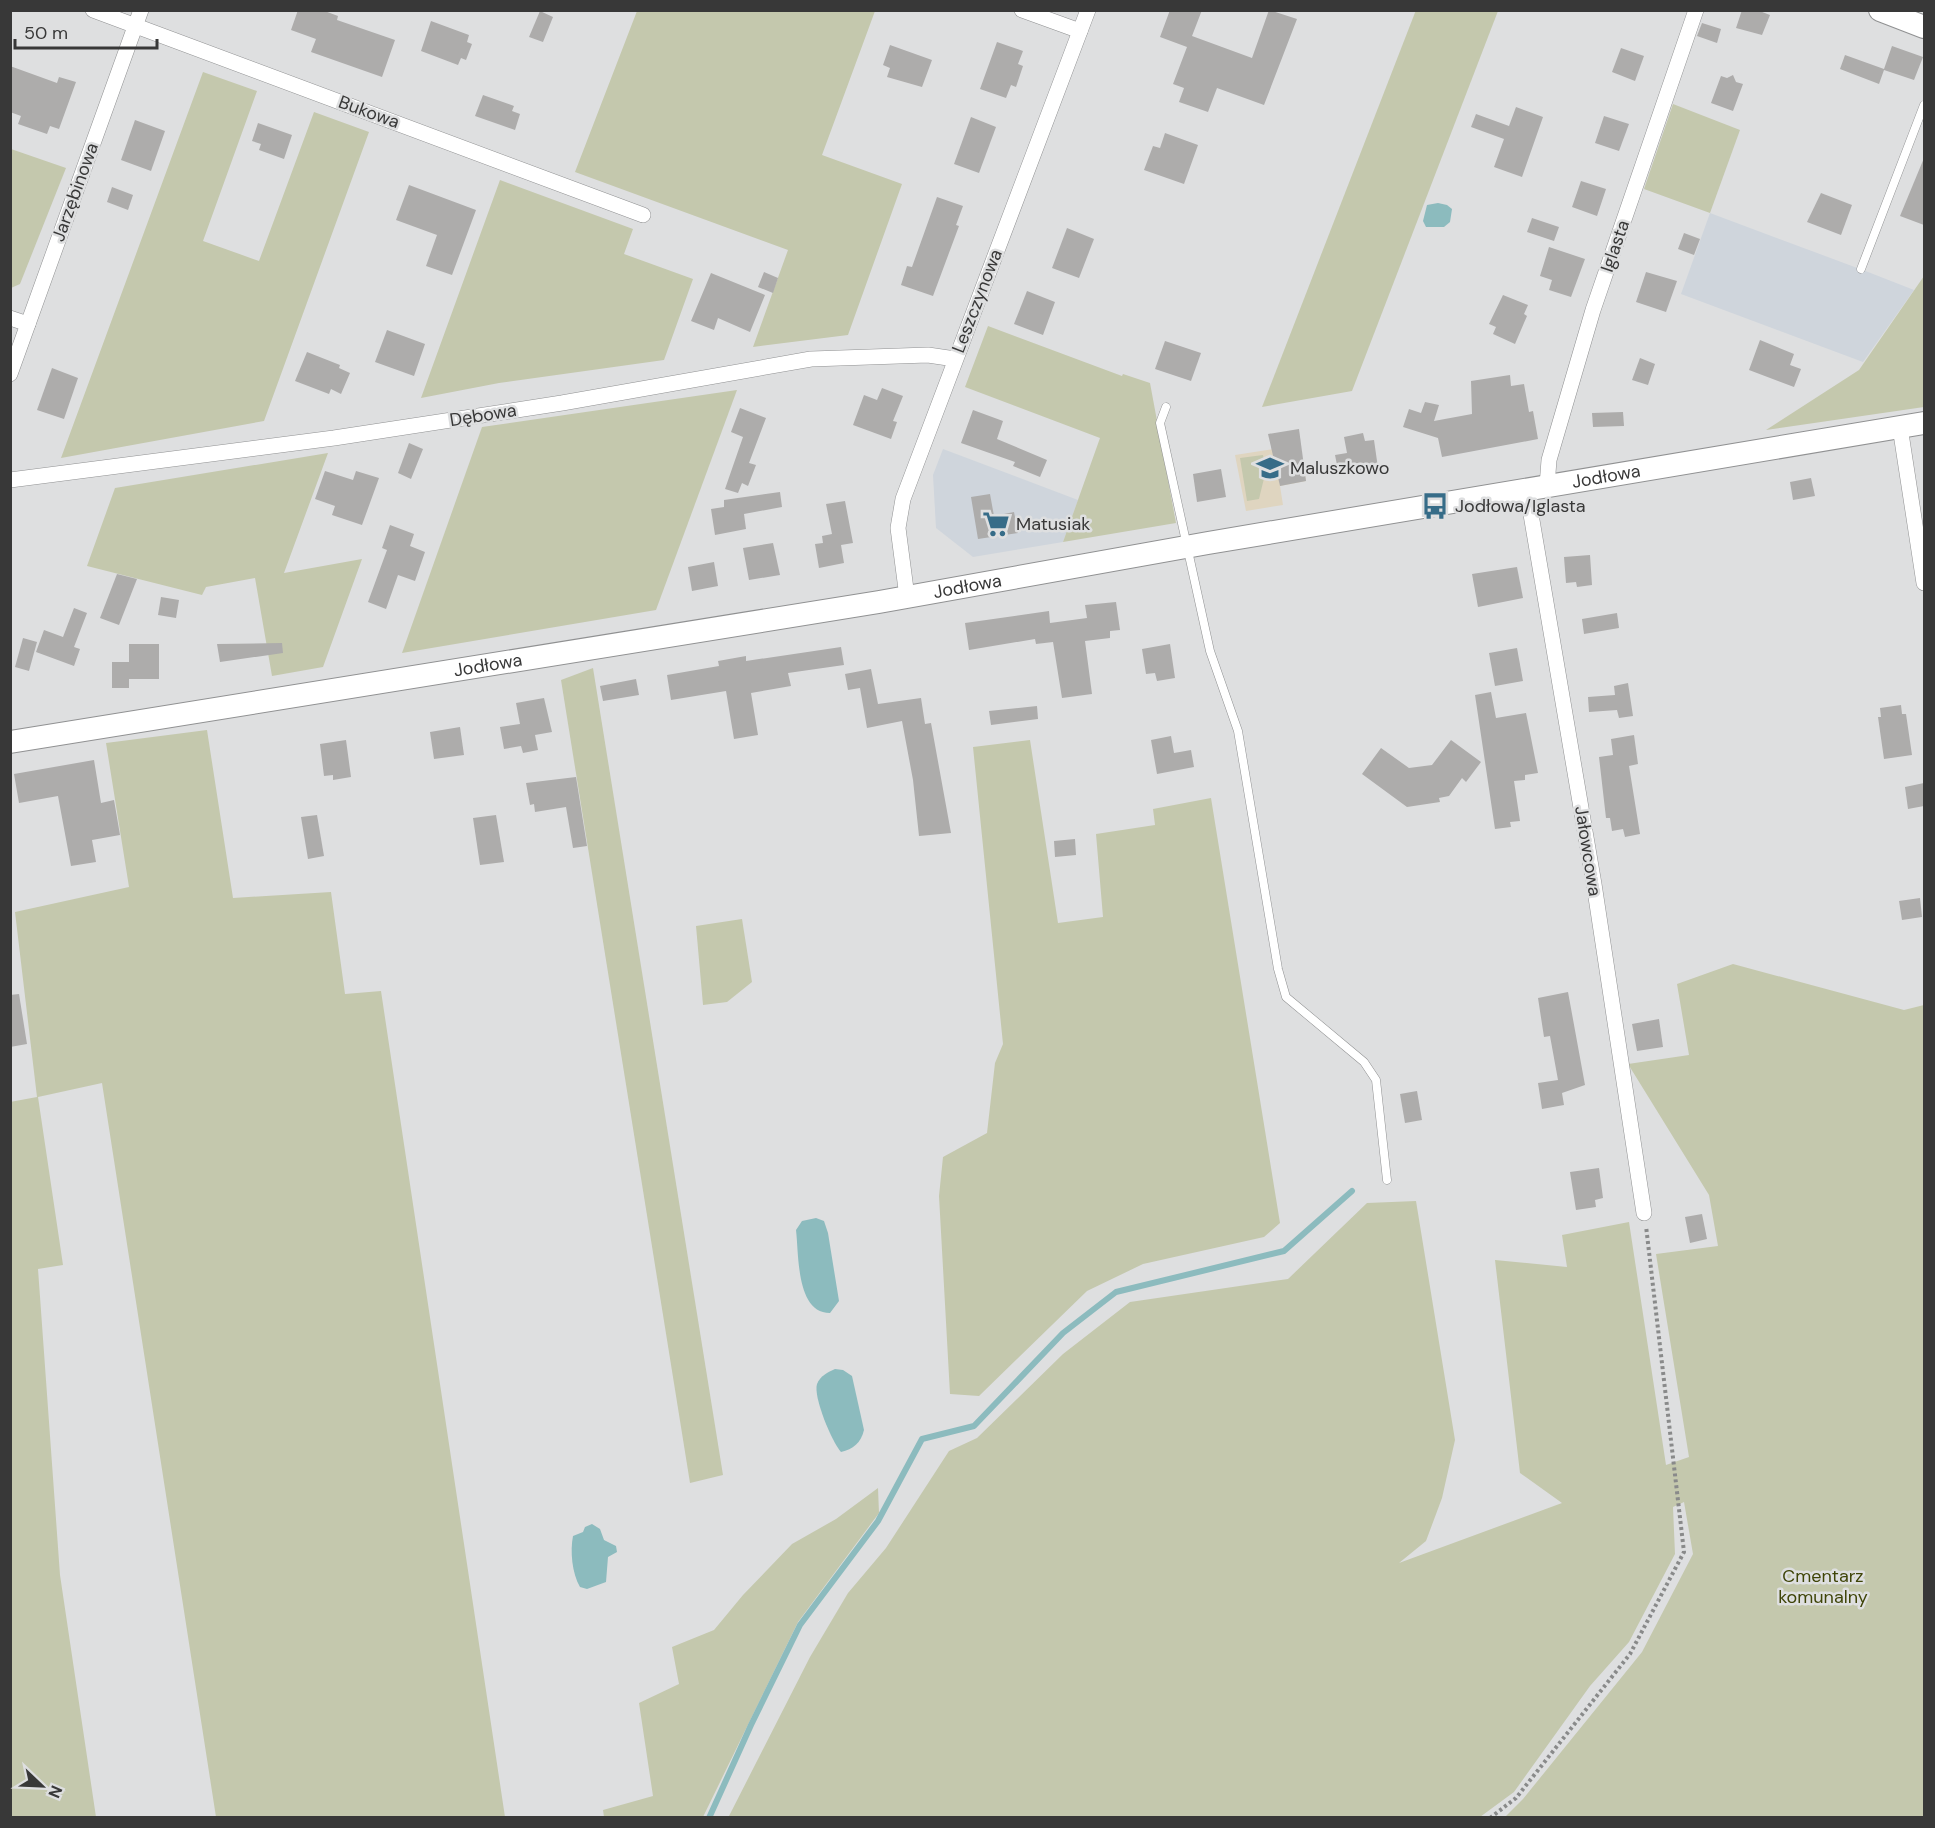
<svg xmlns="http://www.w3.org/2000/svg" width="1935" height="1828" viewBox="0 0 1935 1828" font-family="'DM Sans',sans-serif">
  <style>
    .built { fill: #cfd5dc }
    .education { fill: #dfd5c0 }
    .green { fill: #c4c8ad }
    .water { fill: #8cbbbe }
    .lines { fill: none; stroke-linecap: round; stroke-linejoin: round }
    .stream { stroke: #8cbbbe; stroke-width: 6 }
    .building { fill: #adacab }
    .lane-casing { stroke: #909192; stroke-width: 9 }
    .street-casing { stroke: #909192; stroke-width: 16 }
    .secondary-casing { stroke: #909192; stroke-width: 24 }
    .path { stroke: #898a8a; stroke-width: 4; stroke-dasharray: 3 3; stroke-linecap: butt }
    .lane { stroke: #fff; stroke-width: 8 }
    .street { stroke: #fff; stroke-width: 15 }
    .secondary { stroke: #fff; stroke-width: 22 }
    .labels { text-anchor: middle; stroke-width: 5; stroke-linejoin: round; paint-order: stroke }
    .street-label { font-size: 18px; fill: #383838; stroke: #dedfe0 }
    .poi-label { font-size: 18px; fill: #383838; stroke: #dedfe0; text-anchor: start }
    .park-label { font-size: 18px; fill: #3e4407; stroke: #dedfe0 }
  </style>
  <rect width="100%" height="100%" fill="#dedfe0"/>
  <!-- built -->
  <g class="built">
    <path d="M1710 213 1868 272 1914 290 1863 362 1681 294Z"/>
    <path d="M943 449 1078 500 1063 542 973 557 936 528 933 475Z"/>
  </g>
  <!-- education -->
  <path class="education" d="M1273 449H1300L1306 481 1280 486 1283 505 1246 511 1235 455Z"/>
  <!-- green -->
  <g class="green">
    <path d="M1416 10 1498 11 1352 391 1262 407Z"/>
    <path d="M637 11H875L822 155 902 184 848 335 753 347 788 250 575 172Z"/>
    <path d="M203 72 257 91 203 241 259 261 314 112 369 132 264 421 61 458Z"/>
    <path d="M1673 104 1740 130 1710 213 1644 189Z"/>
    <path d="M11 149 66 168 20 284 11 288Z"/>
    <path d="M500 180 633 229 624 254 693 279 664 360 499 383 421 398Z"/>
    <path d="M1924 276V407L1766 430 1859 370Z"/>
    <path d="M988 326 1122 376 1123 374 1150 383 1176 523 1063 542 1100 438 965 387Z"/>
    <path d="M737 390 656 610 402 653 482 427Z"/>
    <path d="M328 453 284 573 362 559 323 667 272 676 255 578 206 587 202 595 87 566 115 488Z"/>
    <path d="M1263 455 1266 470 1259 499 1247 501 1240 458Z"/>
    <path d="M593 668 723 1475 690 1483 561 680Z"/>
    <path d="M207 730 233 898 331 892 345 994 381 991 505 1817H216L102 1083 38 1097 63 1265 38 1269 60 1575 96 1817H11L10 1102 37 1097 15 912 129 887 106 743Z"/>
    <path d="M1030 740 1058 923 1103 917 1096 834 1155 825 1153 809 1211 798 1280 1223 1264 1237 1143 1264 1087 1291 979 1396 950 1394 939 1196 943 1157 987 1133 995 1063 1003 1044 973 747Z"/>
    <path d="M742 919 752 982 727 1002 703 1005 696 926Z"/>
    <path d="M1733 964 1904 1010 1924 1005V1817H1505L1523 1799 1642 1652 1693 1554 1684 1502 1673 1507 1675 1554 1629 1642 1590 1686 1514 1792 1480 1817 728 1818 810 1657 848 1593 886 1548 949 1451 977 1438 1063 1354 1130 1302 1288 1279 1367 1203 1416 1201 1455 1440 1442 1498 1426 1541 1399 1563 1562 1503 1520 1473 1495 1260 1567 1267 1562 1235 1629 1222 1666 1465 1689 1457 1656 1254 1718 1246 1709 1195 1628 1064 1689 1055 1677 984Z"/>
    <path d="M878 1488 879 1513 798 1622 703 1817H604L603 1810 653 1796 639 1703 679 1684 672 1647 714 1630 743 1595 792 1544 836 1519Z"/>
  </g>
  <!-- water -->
  <g class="water">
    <path d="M1438 203 1447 205 1452 209 1450 222 1444 227H1426L1423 221 1427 205Z"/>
    <path d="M816 1218 824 1221 828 1233 839 1301 830 1313C796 1313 799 1255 796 1230L802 1221Z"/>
    <path d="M835 1369 843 1370 852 1376 864 1430C861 1443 853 1449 841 1452 832 1442 813 1397 817 1384 820 1376 828 1372 835 1369Z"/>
    <path d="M592 1524 600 1529 604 1540 616 1546 617 1552 608 1557 606 1582 587 1589 580 1587C572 1573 570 1551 573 1536L583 1532 585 1527Z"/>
  </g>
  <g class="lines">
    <!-- stream -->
    <path class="stream" d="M709 1818 751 1725 800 1625 878 1521 922 1439 974 1426 1063 1333 1116 1292 1284 1251 1352 1191"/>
  </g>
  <!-- building -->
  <g class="building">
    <path d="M298 10H322L338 16 337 20 395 40 382 77 311 52 316 39 291 30Z"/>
    <path d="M1170 10H1202L1192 36 1252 58 1269 10 1297 19 1264 105 1217 88 1208 112 1179 102 1184 88 1173 84 1187 47 1160 37Z"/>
    <path d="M1742 10H1757L1770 15 1762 35 1736 28Z"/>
    <path d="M540 11 553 17 543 42 529 37Z"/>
    <path d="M431 21 469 35 467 42 472 44 466 60 461 58 458 65 421 51Z"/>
    <path d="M1702 23 1721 29 1717 43 1697 36Z"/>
    <path d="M997 42 1023 51 1018 64 1023 66 1016 87 1011 85 1006 98 980 89Z"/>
    <path d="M890 45 932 60 922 87 887 77 890 68 883 65Z"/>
    <path d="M1892 46 1923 57 1914 80 1884 70 1879 84 1840 69 1845 55 1884 69Z"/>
    <path d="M1621 48 1644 56 1635 81 1612 72Z"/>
    <path d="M10 66 57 83 59 77 76 82 59 129 50 126 47 134 18 124 21 116 10 112Z"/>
    <path d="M1733 75 1736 82 1743 84 1733 111 1711 103 1721 76 1727 78Z"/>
    <path d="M483 95 514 106 512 111 520 114 515 130 475 116Z"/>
    <path d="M1516 107 1543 117 1522 177 1494 167 1504 139 1471 127 1476 114 1509 126Z"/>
    <path d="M1604 116 1629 124 1619 151 1595 143Z"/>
    <path d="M971 117 996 127 979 173 954 164Z"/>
    <path d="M135 120 165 131 151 171 121 160Z"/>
    <path d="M258 123 292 135 284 159 259 150 261 144 252 141Z"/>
    <path d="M1165 133 1198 145 1184 184 1144 170 1153 146 1160 148Z"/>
    <path d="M1924 158V225L1900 216Z"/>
    <path d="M1581 181 1606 189 1597 216 1572 207Z"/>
    <path d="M409 185 476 210 452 275 426 266 437 235 396 220Z"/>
    <path d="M112 187 133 195 128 210 107 202Z"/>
    <path d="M1821 193 1852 205 1841 235 1807 222Z"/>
    <path d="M937 197 963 206 956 225 959 226 933 296 901 285 907 266 912 267Z"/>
    <path d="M1532 218 1559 227 1554 241 1527 232Z"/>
    <path d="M1067 228 1094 239 1079 278 1052 268Z"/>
    <path d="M1684 233 1700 239 1694 255 1678 249Z"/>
    <path d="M1549 247 1585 259 1571 297 1549 290 1552 280 1540 276Z"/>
    <path d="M764 272 778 278 773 293 758 287Z"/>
    <path d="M1646 272 1677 281 1666 312 1636 302Z"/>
    <path d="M711 273 765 295 750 332 718 318 714 330 691 321Z"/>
    <path d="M1027 291 1055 302 1043 335 1014 324Z"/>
    <path d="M1503 295 1528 305 1524 314 1527 316 1515 344 1493 334 1496 327 1489 324Z"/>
    <path d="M387 330 425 344 414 376 375 362Z"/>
    <path d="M1760 340 1794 354 1790 365 1801 369 1794 387 1749 370Z"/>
    <path d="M1165 341 1201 353 1191 381 1155 369Z"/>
    <path d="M307 352 340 365 339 368 350 373 341 394 331 389 329 394 295 381Z"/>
    <path d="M1640 358 1655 364 1648 385 1632 380Z"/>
    <path d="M52 368 78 378 64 419 37 410Z"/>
    <path d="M1510 375 1511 386 1524 384 1529 412 1533 411 1538 439 1442 457 1438 438 1403 427 1409 409 1421 413 1425 402 1439 405 1434 421 1472 414 1471 381Z"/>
    <path d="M882 388 903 396 893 421 897 422 891 439 853 425 864 395 877 400Z"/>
    <path d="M740 408 766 418 749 463 756 465 748 486 742 483 738 493 725 489 743 437 731 432Z"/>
    <path d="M973 410 1003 421 997 439 1047 460 1040 477 1013 466 1015 462 961 443Z"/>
    <path d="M1623 412 1624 426 1593 427 1592 413Z"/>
    <path d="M1299 429 1306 481 1280 486 1268 434Z"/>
    <path d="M1363 433 1365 441 1374 440 1378 468 1339 475 1335 455 1347 453 1344 437Z"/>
    <path d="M409 443 423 449 411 479 398 473Z"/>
    <path d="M1221 469 1226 497 1197 502 1193 474Z"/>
    <path d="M325 471 353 480 356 471 379 478 362 525 332 515 335 506 315 499Z"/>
    <path d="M1811 478 1815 496 1793 500 1790 482Z"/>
    <path d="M780 492 782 507 744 514 746 529 715 535 711 509 724 507V500Z"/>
    <path d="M990 494 994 516 1014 512 1018 533 978 539 971 497Z"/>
    <path d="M845 501 853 543 841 545 844 563 819 568 815 544 823 543 822 536 832 534 826 504Z"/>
    <path d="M390 525 414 534 410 546 425 552 415 581 398 575 386 609 368 602 387 550 382 548Z"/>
    <path d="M773 543 780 575 749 580 743 548Z"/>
    <path d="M1590 555 1592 585 1577 587 1576 582 1566 583 1564 557Z"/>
    <path d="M714 562 718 586 692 591 688 567Z"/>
    <path d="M1517 567 1523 598 1478 607 1472 574Z"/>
    <path d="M117 574 137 579 119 625 100 618Z"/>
    <path d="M161 597 179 600 176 618 158 615Z"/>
    <path d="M1116 602 1120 630 1110 631V638L1085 641 1092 694 1062 698 1053 642 1036 644 1035 639 969 650 965 623 1049 611 1050 623 1087 618 1085 605Z"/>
    <path d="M74 608 87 613 74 647 80 649 74 666 36 652 44 630 63 637Z"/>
    <path d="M1617 613 1619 628 1584 634 1582 619Z"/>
    <path d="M23 638 37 642 29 671 15 667Z"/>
    <path d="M282 643 283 653 220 662 217 644Z"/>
    <path d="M129 644H159V679H129V688H112V662H129Z"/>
    <path d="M1170 644 1175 678 1157 681 1155 673 1146 674 1142 649Z"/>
    <path d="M841 647 844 665 788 673 791 686 751 693 758 735 734 739 726 691 671 700 667 675 719 666 718 661 746 656V661Z"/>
    <path d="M1517 648 1523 681 1495 686 1489 653Z"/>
    <path d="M871 669 878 704 921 698 925 724 931 723 951 833 919 836 913 780 902 721 867 728 860 688 848 690 845 674Z"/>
    <path d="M636 679 639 695 603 701 600 686Z"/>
    <path d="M1628 683 1633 716 1619 718 1617 710 1589 712 1588 697 1615 695 1614 686Z"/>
    <path d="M1491 692 1496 718 1526 713 1538 773 1525 775V780L1514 781 1520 821 1510 822 1511 827 1495 829 1475 695Z"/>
    <path d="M544 698 552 732 535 735 538 750 523 753 521 746 504 749 500 727 520 724 516 703Z"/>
    <path d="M1901 705 1902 714H1906L1912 755 1884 759 1878 717H1881L1880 708Z"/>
    <path d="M1037 706 1038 719 991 725 989 711Z"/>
    <path d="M460 727 464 755 434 759 430 732Z"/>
    <path d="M1634 735 1638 764 1629 766 1640 834 1625 837 1623 829 1612 831 1610 818H1606L1599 757 1613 755 1611 739Z"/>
    <path d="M1171 736 1174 753 1191 750 1194 767 1157 774 1151 740Z"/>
    <path d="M346 740 351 777 333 780V775L324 776 320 744Z"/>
    <path d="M1451 740 1481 762 1466 782 1462 778 1449 796 1439 798 1440 802 1407 807 1362 774 1381 748 1409 768 1432 765Z"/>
    <path d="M94 760 101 803 114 800 120 835 92 840 96 862 71 866 58 796 19 803 14 774Z"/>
    <path d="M576 777 587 846 573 848 566 807 535 812 534 804 530 805 526 783Z"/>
    <path d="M1924 783V806L1908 809 1905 787Z"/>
    <path d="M317 815 324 856 308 859 301 817Z"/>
    <path d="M496 815 504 862 480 865 473 818Z"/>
    <path d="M1075 839 1076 855 1055 857 1054 841Z"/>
    <path d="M1920 898 1922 917 1902 920 1899 901Z"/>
    <path d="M1568 992 1585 1085 1562 1093 1564 1105 1542 1109 1538 1083 1558 1080 1550 1036 1544 1037 1538 998Z"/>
    <path d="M19 994 27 1044 10 1047V995Z"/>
    <path d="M1659 1019 1663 1047 1637 1051 1632 1024Z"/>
    <path d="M1417 1091 1422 1120 1405 1123 1400 1094Z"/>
    <path d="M1599 1168 1603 1198 1595 1200 1596 1207 1576 1210 1570 1172Z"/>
    <path d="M1702 1214 1707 1239 1690 1243 1685 1217Z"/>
  </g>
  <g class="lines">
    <defs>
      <g id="lane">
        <path d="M1861 269 1924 105"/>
        <path d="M1166 407 1160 423 1210 651 1238 731 1278 969 1286 997 1364 1062 1376 1080 1387 1180"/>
      </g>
      <g id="street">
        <path d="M93 10 643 215"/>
        <path d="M1022 10 1080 31"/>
        <path d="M10 318 28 324"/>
        <path d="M10 374 141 10"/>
        <path d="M1900 427 1924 583"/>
        <path d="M10 480 334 438 562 403 811 359 928 355 955 359"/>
        <path d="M1547 486 1549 460 1593 310 1696 10"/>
        <path d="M1527 491 1594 884 1644 1213"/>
        <path d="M907 597 898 528 903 499 1088 10"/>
      </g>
      <g id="secondary">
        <path d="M1880 10 1924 27"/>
        <path id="s1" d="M10 742 879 602 1208 543 1924 423"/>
      </g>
    </defs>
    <!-- lane casing -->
    <use href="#lane" class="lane-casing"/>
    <!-- street casing -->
    <use href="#street" class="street-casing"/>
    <!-- secondary casing -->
    <use href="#secondary" class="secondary-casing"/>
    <!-- path -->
    <path class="path" d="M1490 1818 1516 1798 1630 1654 1684 1552 1646 1226"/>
    <!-- lane -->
    <use href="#lane" class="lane"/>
    <!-- street -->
    <use href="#street" class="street"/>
    <!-- secondary -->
    <use href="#secondary" class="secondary"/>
  </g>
  <!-- icons -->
  <defs>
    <symbol id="school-bare" viewBox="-9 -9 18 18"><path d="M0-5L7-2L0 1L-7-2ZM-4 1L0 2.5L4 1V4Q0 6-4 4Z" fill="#366c88" stroke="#dedfe0" stroke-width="2.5" paint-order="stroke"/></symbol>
    <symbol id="bus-bare" viewBox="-9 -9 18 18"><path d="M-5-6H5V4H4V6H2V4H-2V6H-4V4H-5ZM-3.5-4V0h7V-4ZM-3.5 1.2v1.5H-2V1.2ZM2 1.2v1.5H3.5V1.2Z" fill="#366c88" stroke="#dedfe0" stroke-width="2.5" paint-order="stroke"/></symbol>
    <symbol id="supermarket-bare" viewBox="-9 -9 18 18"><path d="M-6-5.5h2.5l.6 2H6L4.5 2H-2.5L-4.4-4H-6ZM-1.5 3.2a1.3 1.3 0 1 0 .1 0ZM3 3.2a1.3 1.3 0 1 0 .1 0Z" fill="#366c88" stroke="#dedfe0" stroke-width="2.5" paint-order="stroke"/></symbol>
  </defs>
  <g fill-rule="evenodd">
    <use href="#school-bare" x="1251" y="449" width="38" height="38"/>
    <use href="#bus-bare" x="1416" y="487" width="38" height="38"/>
    <use href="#supermarket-bare" x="977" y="505" width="38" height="38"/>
  </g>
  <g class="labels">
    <!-- street labels -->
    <g class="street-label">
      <text transform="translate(369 112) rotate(20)" y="6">Bukowa</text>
      <text transform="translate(75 192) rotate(-70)" y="6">Jarzębinowa</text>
      <text transform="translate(1615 246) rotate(-71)" y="6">Iglasta</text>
      <text transform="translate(977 301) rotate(-69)" y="6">Leszczynowa</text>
      <text transform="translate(483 415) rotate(-9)" y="6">Dębowa</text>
      <text dy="6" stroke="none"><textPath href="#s1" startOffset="1618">Jodłowa</textPath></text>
      <text dy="6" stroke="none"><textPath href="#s1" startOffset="970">Jodłowa</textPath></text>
      <text dy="6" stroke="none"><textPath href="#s1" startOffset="484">Jodłowa</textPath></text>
      <text transform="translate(1588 851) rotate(81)" y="6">Jałowcowa</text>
    </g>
    <!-- poi labels -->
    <g class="poi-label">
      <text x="1290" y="474">Maluszkowo</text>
      <text x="1455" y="512">Jodłowa/Iglasta</text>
      <text x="1016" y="530">Matusiak</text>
    </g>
    <!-- park labels -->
    <g class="park-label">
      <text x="1823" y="1582">Cmentarz<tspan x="1823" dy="21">komunalny</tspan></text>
    </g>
  </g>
  <!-- border -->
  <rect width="1935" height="1828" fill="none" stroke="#383838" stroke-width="24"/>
  <!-- north arrow -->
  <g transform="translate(42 1786) rotate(113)" stroke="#dedfe0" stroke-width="4.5" paint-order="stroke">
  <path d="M0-4.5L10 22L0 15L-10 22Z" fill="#383838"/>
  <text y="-9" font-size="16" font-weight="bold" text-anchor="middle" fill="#383838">N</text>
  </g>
  <!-- scale -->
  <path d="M15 39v9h142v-9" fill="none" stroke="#383838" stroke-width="3"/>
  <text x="24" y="39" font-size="18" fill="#383838" stroke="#dedfe0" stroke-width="4.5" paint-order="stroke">50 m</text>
</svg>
